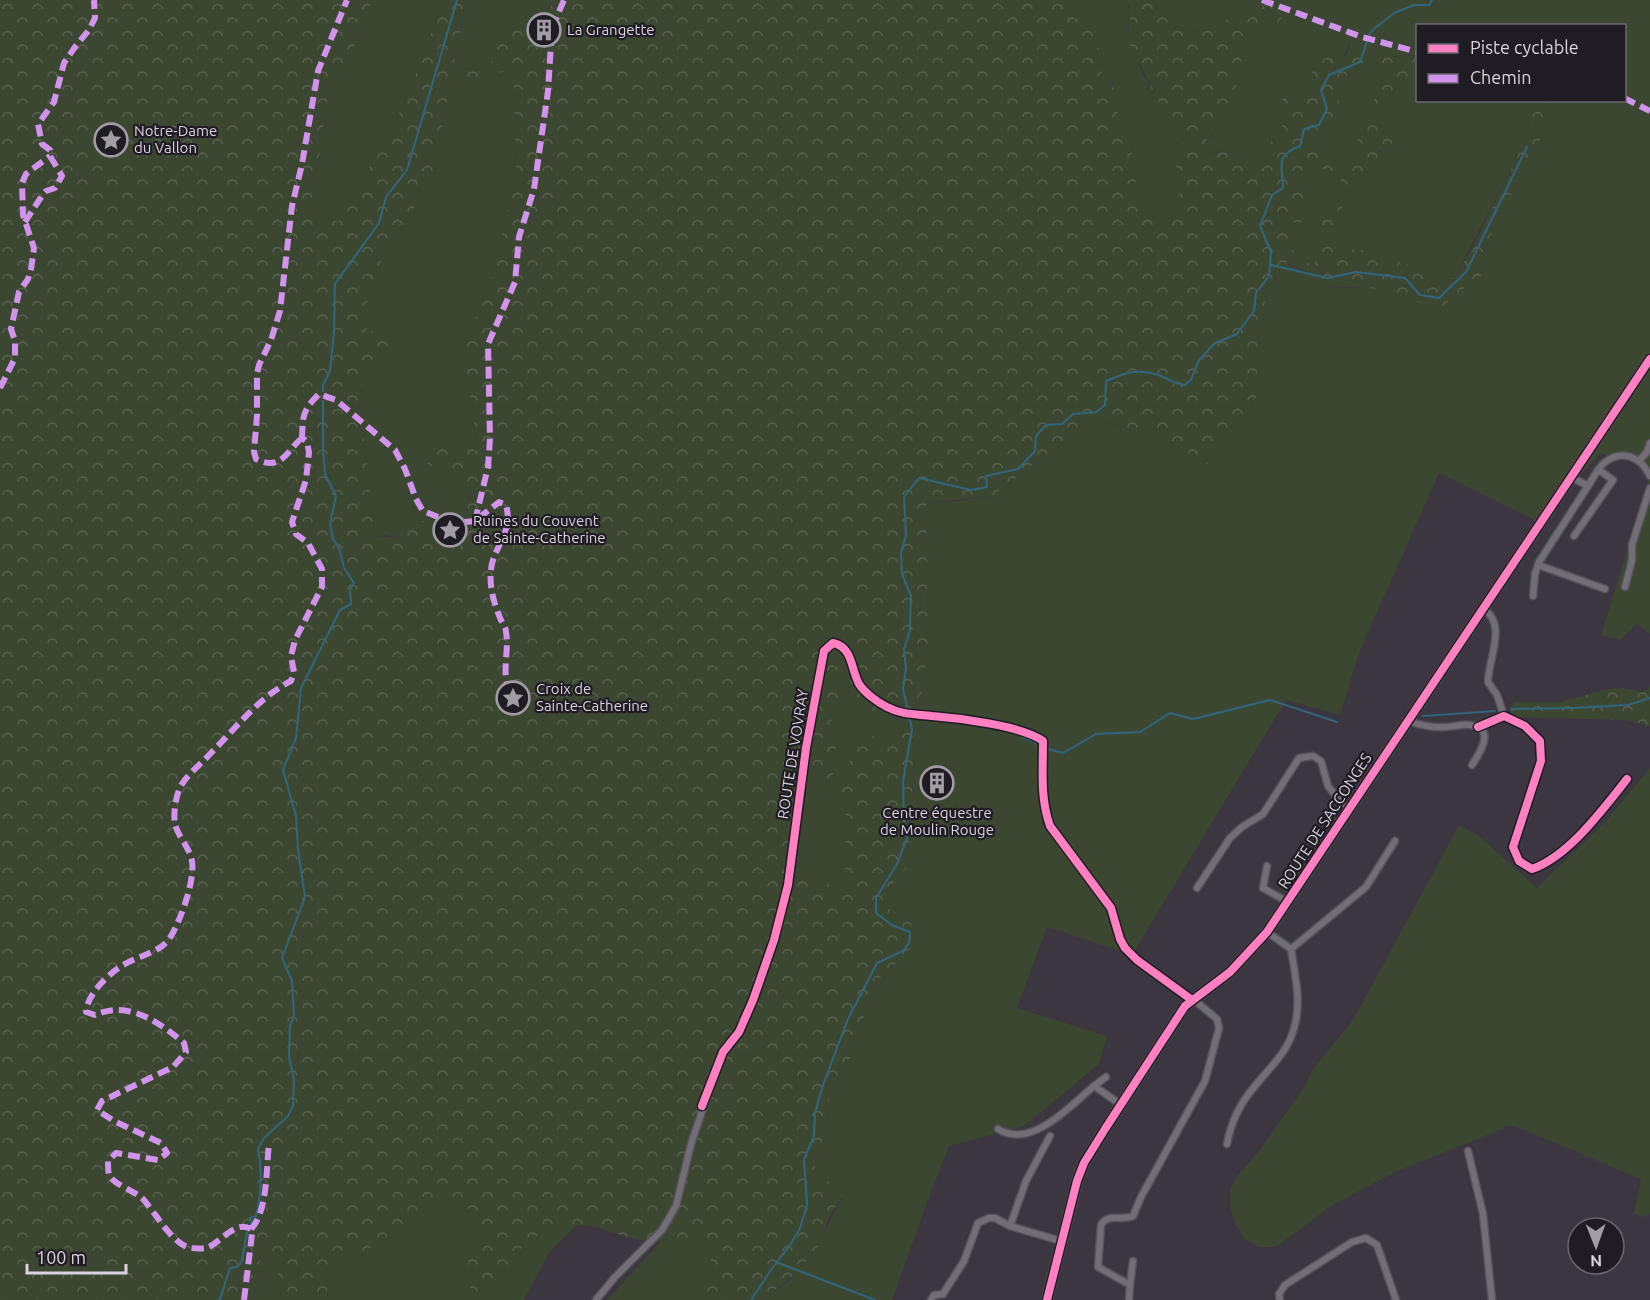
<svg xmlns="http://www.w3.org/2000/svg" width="1650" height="1300" viewBox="0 0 1650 1300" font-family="Ubuntu,sans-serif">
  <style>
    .grass { fill: #3c4732 }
    .forest { fill: url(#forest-crowns); fill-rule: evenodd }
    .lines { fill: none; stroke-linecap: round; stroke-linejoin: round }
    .stream { stroke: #30657d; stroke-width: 2 }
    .street-casing { stroke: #56525b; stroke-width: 9 }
    .secondary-casing { stroke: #56525b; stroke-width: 12 }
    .street { stroke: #726e76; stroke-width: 6 }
    .secondary { stroke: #726e76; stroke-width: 9 }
    .quiet { stroke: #d193ec; stroke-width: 6; stroke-dasharray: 12 6; stroke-linecap: butt }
    .cycleway-casing { stroke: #201c24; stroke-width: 11 }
    .cycleway { stroke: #ff80c0; stroke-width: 8 }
    .labels { text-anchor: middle; stroke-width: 4.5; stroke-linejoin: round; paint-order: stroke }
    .poi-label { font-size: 15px; fill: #d9d3df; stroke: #201c24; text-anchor: start }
    .street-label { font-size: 15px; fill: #d9d3df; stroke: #201c24 }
  </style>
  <defs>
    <pattern id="forest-crowns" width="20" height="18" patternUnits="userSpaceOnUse" patternTransform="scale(1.5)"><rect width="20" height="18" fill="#3c4732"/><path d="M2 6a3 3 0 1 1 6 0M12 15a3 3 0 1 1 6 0" fill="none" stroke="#58614f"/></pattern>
  </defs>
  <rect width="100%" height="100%" fill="#3b3640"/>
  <!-- grass -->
  <g class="grass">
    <path d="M372 0H444L405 102 339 221 306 214 315 190 328 93 339 68 362 36Z"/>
    <path d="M466 0H555L539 25 501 30 492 62 464 70 465 82 513 68 516 168 494 272 463 351 478 448 431 443 427 463 469 492 465 534 401 539 386 535 375 537 360 407 366 363 360 325 382 257 432 180Z"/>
    <path d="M1067 0H1125C1133 13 1127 19 1129 32 1133 58 1153 94 1167 117L1173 116 1184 140C1171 161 1176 182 1182 205 1172 222 1160 222 1143 211L1133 170 1131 143 1115 116 1120 107 1112 79H1103L1099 75 1085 19 1074 10Z"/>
    <path d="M1153 0H1650V473L1637 461 1610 457 1600 453 1596 459 1537 521 1439 473 1359 653 1340 715 1286 700 1132 955 1047 927 1017 1008 1107 1036 1099 1064 1024 1126 949 1146 925 1208 892 1300H762C774 1291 789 1282 799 1271 819 1249 828 1221 843 1197 835 1185 825 1179 815 1169V1162L828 1124 827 1104 852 1054 870 997 883 973 905 957 910 921 894 915 887 906 897 871 907 868 917 728 928 648 926 503 956 501 992 496 1073 434 1089 417 1166 440 1208 464 1257 397 1259 316 1283 262 1293 267 1305 270C1322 297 1359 284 1387 289 1406 293 1425 304 1443 312L1450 297 1461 291 1476 276 1494 272 1480 261 1494 228 1540 141 1543 114 1531 116 1524 143 1456 276 1436 286 1415 268 1380 261 1369 251 1350 249 1341 259 1336 260C1334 236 1341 202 1351 181 1356 168 1377 151 1389 148L1393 142 1390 128 1376 125 1388 102 1398 101 1403 94 1413 62 1417 64 1418 100H1624V26H1418L1417 58C1404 50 1398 59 1385 57 1370 55 1363 44 1351 39L1342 61 1328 52 1315 63 1308 88 1303 94 1282 99 1286 121 1257 161 1222 150 1211 155 1205 143 1233 110 1235 56 1243 38 1278 23 1253 0C1228 18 1200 47 1170 22 1162 15 1157 10 1153 0Z"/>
    <path d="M1376 62 1388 66 1389 74 1380 84 1349 161 1321 156 1320 136C1338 117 1339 106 1340 80L1360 64Z"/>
    <path d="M1318 168 1341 173V179L1326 220 1316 219 1326 230 1314 265C1289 255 1290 248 1288 223L1300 222 1311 226 1295 208 1302 177 1307 170Z"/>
    <path d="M1650 476V633L1637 624 1620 640 1601 635Z"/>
    <path d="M846 666 858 707 901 720 896 748 840 784 846 809V892L796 872 807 784 838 761 831 723Z"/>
    <path d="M1650 768V1214L1645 1217 1634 1214 1641 1179 1512 1125 1395 1172 1331 1206 1276 1247H1259L1245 1239 1236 1225 1230 1207V1190L1238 1175 1260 1150 1304 1087 1313 1069 1353 1020 1459 825 1480 837 1537 888 1605 822Z"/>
    <path d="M425 1203 453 1205 470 1208 484 1236 470 1258 463 1275 508 1280 522 1244 548 1229 576 1225 549 1253 524 1300H328L326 1275 341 1259 371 1248 409 1221Z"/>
    <path d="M660 1242H701L711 1260 697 1300H607Z"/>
    <path d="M263 1245 274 1254 281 1290 280 1300H256L254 1288Z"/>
  </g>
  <!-- forest -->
  <g class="forest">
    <path d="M0 0H372L362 36 339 68 328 93 315 190 306 214 339 221 405 102 444 0H466L432 180 382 257 360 325 390 341 389 364 366 363 360 407 375 537C386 536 397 539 407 538V522L424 521 431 537 465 534 469 492 427 463 430 443 478 448 463 351 494 272 516 168 513 69 465 82 464 70 492 62 501 30 539 25 555 0H1067C1073 9 1081 14 1087 21 1096 35 1099 52 1104 67L1100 75 1103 79H1111L1121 108 1115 116 1131 143 1133 170 1143 211C1160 222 1172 222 1182 205 1176 182 1171 161 1184 140L1173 116 1167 117 1154 95 1140 63 1131 57 1129 31 1130 8 1125 0H1153C1157 10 1162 15 1170 22 1200 47 1228 18 1253 0L1285 12 1278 23 1243 38 1236 56 1242 60 1235 90 1233 110 1205 142 1210 154H1216L1222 150 1257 161 1286 121 1282 99 1303 94 1308 88 1315 63 1328 51 1342 60 1347 54 1351 39C1363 44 1370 55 1385 57 1397 59 1406 51 1417 58V64L1413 62 1412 67 1416 78 1398 101 1388 102 1377 125 1391 128 1393 141 1390 148 1378 151V162L1367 180 1351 179C1343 205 1333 232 1337 259H1341L1350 249 1369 251 1380 261C1403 256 1419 271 1436 286L1456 276 1472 248 1524 143 1535 105 1540 102 1549 104 1550 108 1543 115 1540 141 1494 228 1480 261 1495 273 1476 277 1461 291 1450 297 1443 312 1387 289 1324 286 1311 279 1305 270 1283 262 1259 316 1257 397 1208 464 1166 440 1090 417 1073 434 992 496 926 503 928 648 917 728 907 869 897 871 887 905 894 915 910 921 916 939 905 957 883 973 870 997 852 1054 827 1104 828 1124 815 1162V1169C825 1179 835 1185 843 1196L830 1216 818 1246 798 1272 762 1300H697L711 1260 700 1242 674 1243 637 1240 592 1226 576 1225 548 1229 523 1244 508 1280 485 1297 473 1292 463 1275 470 1258 484 1236 470 1209 453 1205 425 1203 409 1221 371 1248 341 1260 326 1275 328 1300H280L281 1290 274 1254 263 1245 254 1288 256 1300H0ZM1376 62 1387 66 1389 74 1380 84 1349 161 1322 156 1323 149 1320 136C1338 117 1339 106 1341 80L1360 64ZM1318 168 1340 173 1341 179 1326 220 1316 219 1315 226 1325 230 1314 265C1289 255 1290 247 1289 223L1300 222 1312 226 1313 218 1295 208 1304 202 1307 182 1302 177 1307 170ZM846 667 858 707 901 720 896 747 862 731 840 784 846 809 845 891 796 872 807 785 830 783 838 761 831 723Z"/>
    <path d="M1650 687V726L1625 720 1519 717 1511 713 1510 709 1514 702H1562L1606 689 1623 688 1642 692Z"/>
  </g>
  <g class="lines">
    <!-- stream -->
    <g class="stream">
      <path d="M1271 265 1327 278 1356 272 1405 278 1420 295 1439 298 1466 272 1527 147"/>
      <path d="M323 391V385L330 371 334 332 335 284 379 223 386 197 407 170 457 0"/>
      <path d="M1512 709 1573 708 1628 705 1650 698"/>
      <path d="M1423 716 1495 711"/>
      <path d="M1020 736 1039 744"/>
      <path d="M1048 749 1063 753 1096 734 1140 732 1170 713 1193 719 1270 700 1337 722"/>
      <path d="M251 1224 250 1218 256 1216C261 1194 263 1171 258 1149L264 1138 288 1116 293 1106 294 1079 289 1057 290 1025 294 1017 292 981 282 958 305 897 298 850 296 816 283 770 296 738 301 688 340 610 351 604 350 589 354 583 344 568 339 548 333 539 330 524 336 496 325 474 323 451V401"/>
      <path d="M776 1262 875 1300"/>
      <path d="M218 1300 220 1299 230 1268 237 1267 242 1261 247 1232"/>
      <path d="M751 1300 773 1267 791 1244 800 1228 807 1205 804 1159 814 1136 815 1113 823 1085 848 1019 877 963 903 951 909 943 910 932 892 925 876 913V898L897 864 907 838 904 821 903 782 912 729 903 689 906 668 904 649 910 630 911 596 902 574 901 553 906 535 904 497 919 478 971 490 987 487 986 476 1018 469 1035 451 1036 436 1046 425 1062 424 1073 414 1096 412 1105 405 1106 381C1125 373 1136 368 1158 375 1168 378 1174 384 1185 385L1191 380 1199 360 1215 343 1237 334 1254 311 1256 293 1269 276 1271 252 1260 226 1272 195 1283 188C1282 164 1275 156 1300 146L1304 129 1319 125 1327 109 1321 90 1329 75 1360 62 1370 33 1375 28 1394 13 1414 5H1429L1432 0"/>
    </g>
    <defs>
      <g id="street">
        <path d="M1639 461 1647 452 1650 443"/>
        <path d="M1575 479 1588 486C1593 479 1597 469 1604 463 1622 448 1641 457 1650 476"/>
        <path d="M1574 536 1613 480 1599 470"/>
        <path d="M1538 565 1605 589"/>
        <path d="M1625 587 1632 560V545L1650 488"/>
        <path d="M1533 596 1535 574 1539 562 1588 486"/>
        <path d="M1483 609C1508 623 1488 660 1488 682L1497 695 1504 716"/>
        <path d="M1408 721C1420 725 1432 728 1445 727 1453 727 1461 724 1469 725 1497 727 1480 753 1472 765"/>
        <path d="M1478 727 1504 716 1525 726 1540 741 1541 761 1513 847 1519 861 1532 869C1569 856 1603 809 1627 779"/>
        <path d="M1267 866 1263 888 1288 902"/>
        <path d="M1197 888 1230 838 1242 827 1263 814 1299 758 1313 756 1321 761 1328 786 1338 799 1349 808"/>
        <path d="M1291 949 1366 887 1395 841"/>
        <path d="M1094 1086 1106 1077"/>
        <path d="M998 1129C1031 1150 1070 1106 1094 1086L1120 1104"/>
        <path d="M1050 1136 1026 1181 1010 1226 1061 1241"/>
        <path d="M1227 1144C1231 1122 1241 1102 1255 1086 1270 1067 1288 1052 1294 1028 1302 1003 1295 975 1291 949L1267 932"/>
        <path d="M1468 1151 1483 1214 1492 1300"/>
        <path d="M1130 1285 1133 1261"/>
        <path d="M943 1294 964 1261 978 1223 989 1218H995L1010 1226"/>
        <path d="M596 1300 615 1277 662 1230 676 1206 691 1144 717 1067 723 1052 739 1032 753 1000 774 940 788 885 806 748 824 651 833 643C853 647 851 670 859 684 865 693 877 702 887 707 902 715 916 714 932 716 959 718 1023 726 1043 741 1043 771 1040 798 1050 826L1111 908 1120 939 1125 948 1137 960 1192 1000"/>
        <path d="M931 1300 934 1295 943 1294"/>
        <path d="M1129 1300 1130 1285 1098 1267 1101 1225C1108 1213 1121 1221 1133 1216L1141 1197 1205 1081 1219 1028 1217 1019 1193 999"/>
        <path d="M1280 1300 1279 1294 1285 1285 1352 1242 1366 1238 1377 1245 1396 1300"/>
      </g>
      <path id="secondary" d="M1047 1300 1077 1181 1084 1163 1105 1129 1185 1006 1230 972 1267 932 1650 359"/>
    </defs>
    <!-- street casing -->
    <use href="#street" class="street-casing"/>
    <!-- secondary casing -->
    <use href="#secondary" class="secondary-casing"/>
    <!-- street -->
    <use href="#street" class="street"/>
    <!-- secondary -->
    <use href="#secondary" class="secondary"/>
    <!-- quiet -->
    <g class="quiet">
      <path d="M1262 0 1362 37 1418 52"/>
      <path d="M1624 98 1650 111"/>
      <path d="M25 222 43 194 46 191 55 188 62 176 50 156V150L42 144 38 124 54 102 64 63 75 47 89 30 95 18 94 0"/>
      <path d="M0 388 15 358V341L11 329 19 292 28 279 31 269 34 248 23 215 22 183 26 174 50 156"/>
      <path d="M302 438C287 450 282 472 256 459L254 452 257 415V374L259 365 271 340 280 311 292 206 302 164 318 71 347 0"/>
      <path d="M302 438C303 415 302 411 319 394L336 400 395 450 405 469 416 499 423 511 438 517 464 522 475 521 499 502 506 505C514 534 493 546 491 570 489 587 494 604 501 620 503 624 506 628 506 632 510 653 498 682 515 698"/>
      <path d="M475 521 488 467 490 439 488 344 515 282 519 237 534 189 548 91 552 28 564 0"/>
      <path d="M251 1229C235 1219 220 1244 206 1248 202 1249 195 1248 192 1248 174 1247 155 1212 143 1199 135 1191 113 1184 109 1175 108 1171 108 1165 108 1161L116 1153 158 1160 167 1153 161 1143 114 1121 97 1110 102 1101 173 1067 186 1052 184 1043C159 1022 128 1000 95 1015L86 1012C87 994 110 972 125 964 141 955 162 952 171 936 181 919 195 881 192 861 190 848 178 837 175 824 173 813 176 793 182 784 190 772 201 764 210 754 236 728 259 697 291 681L294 673 291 656 295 640 322 587V569L308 543 296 534 292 522 306 480 309 452 307 442 302 438"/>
      <path d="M251 1229C268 1211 266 1169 269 1144"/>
      <path d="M244 1300 252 1234 251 1229"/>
    </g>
    <defs>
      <g id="cycleway">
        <path d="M1478 727 1504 716 1525 726 1540 741 1541 761 1513 847 1519 861 1532 869C1569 856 1603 809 1627 779"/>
        <path d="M702 1106 723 1052 739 1032 753 1000 774 940 788 885 806 748 824 651 833 643C853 647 851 670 859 684 865 693 877 702 887 707 902 715 916 714 932 716 959 718 1023 726 1043 741 1043 771 1040 798 1050 826L1111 908 1120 939 1125 948 1137 960 1192 1000"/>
        <path d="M1047 1300 1077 1181 1084 1163 1105 1129 1185 1006 1230 972 1267 932 1650 359"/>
      </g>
    </defs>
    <!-- cycleway casing -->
    <use href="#cycleway" class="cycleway-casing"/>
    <!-- cycleway -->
    <use href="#cycleway" class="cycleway"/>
  </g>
  <!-- icons -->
  <defs>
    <symbol id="building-ring" viewBox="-11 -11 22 22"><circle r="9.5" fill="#201c24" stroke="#a29ca7" stroke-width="1.5"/><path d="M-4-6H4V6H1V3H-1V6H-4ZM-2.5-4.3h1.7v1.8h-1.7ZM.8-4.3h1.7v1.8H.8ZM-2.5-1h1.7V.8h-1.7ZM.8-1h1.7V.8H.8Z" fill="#a29ca7"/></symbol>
    <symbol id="sight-ring" viewBox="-11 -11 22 22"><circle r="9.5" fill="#201c24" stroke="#a29ca7" stroke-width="1.5"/><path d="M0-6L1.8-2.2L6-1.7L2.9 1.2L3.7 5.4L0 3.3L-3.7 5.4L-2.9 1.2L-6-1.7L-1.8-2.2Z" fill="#a29ca7"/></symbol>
  </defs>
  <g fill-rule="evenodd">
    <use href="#building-ring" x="525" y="11" width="38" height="38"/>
    <use href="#sight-ring" x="92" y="121" width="38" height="38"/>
    <use href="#sight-ring" x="431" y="511" width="38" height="38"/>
    <use href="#sight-ring" x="494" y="679" width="38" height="38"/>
    <use href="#building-ring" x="918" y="764" width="38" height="38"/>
  </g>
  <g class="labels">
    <!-- poi labels -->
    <g class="poi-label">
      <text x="567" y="35">La Grangette</text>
      <text x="134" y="136">Notre-Dame<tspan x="134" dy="17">du Vallon</tspan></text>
      <text x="473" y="526">Ruines du Couvent<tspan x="473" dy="17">de Sainte-Catherine</tspan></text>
      <text x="536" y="694">Croix de<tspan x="536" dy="17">Sainte-Catherine</tspan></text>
      <text x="937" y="818" text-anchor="middle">Centre équestre<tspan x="937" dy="17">de Moulin Rouge</tspan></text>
    </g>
    <!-- street labels -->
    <g class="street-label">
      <text transform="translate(793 754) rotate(-81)" y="5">ROUTE DE VOVRAY</text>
      <text transform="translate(1325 821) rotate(-57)" y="5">ROUTE DE SACCONGES</text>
    </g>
  </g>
  <!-- legend -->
  <rect x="1416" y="24" width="210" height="78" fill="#201c24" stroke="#6a656f" stroke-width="1.5"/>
  <rect x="1428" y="44" width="30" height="9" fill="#ff80c0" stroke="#6a656f" stroke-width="1.5"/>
  <text x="1470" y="54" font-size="18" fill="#d9d3df">Piste cyclable</text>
  <rect x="1428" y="74" width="30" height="9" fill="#d193ec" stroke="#6a656f" stroke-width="1.5"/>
  <text x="1470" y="84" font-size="18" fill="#d9d3df">Chemin</text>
  <!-- north arrow -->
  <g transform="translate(1596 1246) rotate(179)"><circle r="28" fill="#201c24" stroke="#6a656f" stroke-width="1.5"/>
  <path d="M0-4.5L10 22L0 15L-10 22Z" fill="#a29ca7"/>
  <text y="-9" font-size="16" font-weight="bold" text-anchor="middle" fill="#d9d3df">N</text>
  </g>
  <!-- scale -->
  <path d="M27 1264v9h99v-9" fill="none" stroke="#d9d3df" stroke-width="3"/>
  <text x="36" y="1264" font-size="18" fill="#d9d3df" stroke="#201c24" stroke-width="4.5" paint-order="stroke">100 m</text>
</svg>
